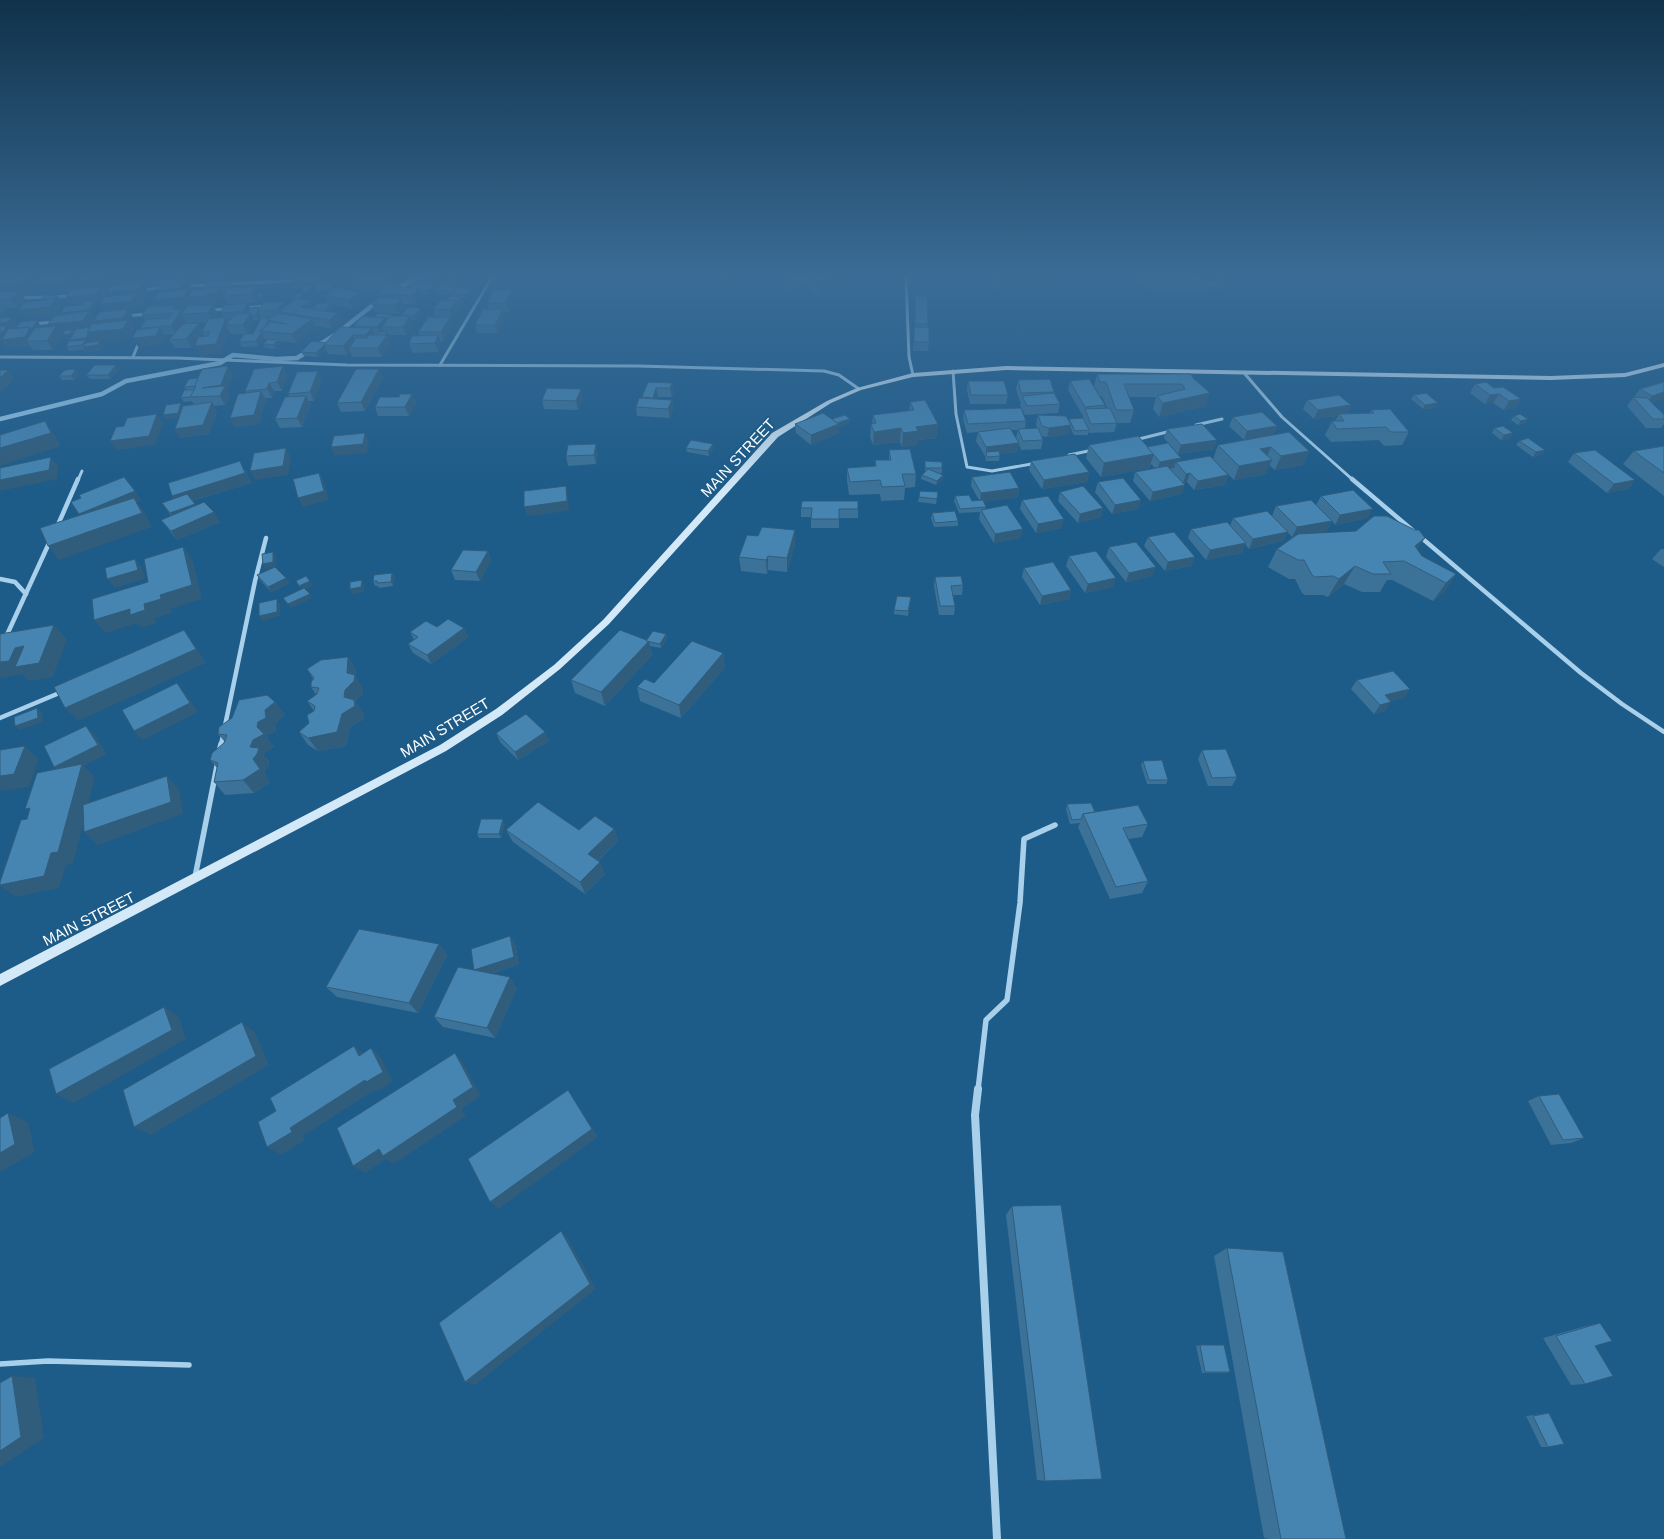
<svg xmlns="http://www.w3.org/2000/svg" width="1664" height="1539" viewBox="0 0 1664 1539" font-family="Arial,sans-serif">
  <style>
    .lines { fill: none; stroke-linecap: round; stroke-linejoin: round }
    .stream { stroke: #9bcced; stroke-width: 4.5 }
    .service { stroke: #a8d0eb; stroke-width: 5.5 }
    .minor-far3 { stroke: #a8d0eb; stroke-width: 3 }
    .minor-far2 { stroke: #a8d0eb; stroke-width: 4.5 }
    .minor-far1 { stroke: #a8d0eb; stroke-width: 5.5 }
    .minor { stroke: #a8d0eb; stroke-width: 8 }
    .secondary { fill: #d3e9f8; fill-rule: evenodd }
    .wall { fill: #3c7298; fill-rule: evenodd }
    .shaded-wall { fill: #315d7c }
    .building { fill: #4685b1; stroke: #315d7c }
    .labels { text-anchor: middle; stroke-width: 4; stroke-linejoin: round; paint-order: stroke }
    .street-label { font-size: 15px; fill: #fff; stroke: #1d5b88 }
  </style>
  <rect width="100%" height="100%" fill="#1d5b88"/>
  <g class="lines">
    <!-- stream -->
    <g class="stream">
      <path d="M395 290 418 277"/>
      <path d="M0 419 102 394 126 381 220 363 233 355 277 359 297 358 335 335 378 301"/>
    </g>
    <!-- service -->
    <path class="service" d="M0 1364 48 1361 189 1365"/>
    <!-- minor-far3 -->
    <g class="minor-far3">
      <path d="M906 277 909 357 913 375"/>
      <path d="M227 284 307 280 315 277"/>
      <path d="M185 286 212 285"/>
      <path d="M140 290 162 288"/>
      <path d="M18 298 72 296"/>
      <path d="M245 308 266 306"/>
      <path d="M210 310 229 309"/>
      <path d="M125 316 149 314"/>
      <path d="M33 324 54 322"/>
      <path d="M0 357 176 358 347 365 638 366 824 371 839 375 859 389"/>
      <path d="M133 357 139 342"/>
      <path d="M440 365 492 277"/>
      <path d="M953 371 956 414 967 467 992 471 1037 463"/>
      <path d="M1245 374 1282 417 1353 480"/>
      <path d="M1196 425 1222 419"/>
      <path d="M1135 440 1171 431"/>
      <path d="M1069 455 1093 450"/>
      <path d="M78 480 82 471"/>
    </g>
    <!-- minor-far2 -->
    <g class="minor-far2">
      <path d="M1352 479 1581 673 1622 704 1664 732"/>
      <path d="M57 527 78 479"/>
      <path d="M0 579 15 582 26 594"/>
      <path d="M0 650 50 541"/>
      <path d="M0 718 64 691"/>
      <path d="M221 745 255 581 266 538"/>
    </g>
    <!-- minor-far1 -->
    <g class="minor-far1">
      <path d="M219 752 221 744"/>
      <path d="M195 877 218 761"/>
      <path d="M978 1090 986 1020 1007 1000 1020 903 1024 839 1055 825"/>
    </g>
    <!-- minor -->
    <path class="minor" d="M978 1089 975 1115 997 1539"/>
    <!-- secondary -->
    <path class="secondary" d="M1664 363V367L1625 377 1551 380 1006 370 913 377 861 390 831 403 778 437 609 624 560 669 502 715 446 751 0 986V974L440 745 496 709 554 665 603 620 772 433 827 401 857 388 913 373 1006 366 1551 376 1625 373Z"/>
  </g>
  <!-- wall -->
  <g class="wall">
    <path d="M0 277H78L77 279 78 280H110L107 288H101L105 295 104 296H110L146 277 143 284 147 290 143 298H139L141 302 138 309 129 310 133 317 130 324 133 329 129 338 93 341 91 338 89 342 103 345 101 350 86 352 84 350 69 351 66 347 71 341 70 339H66L63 335 64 332H61L62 334 53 350H33L30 346 8 348 3 341 0 308V292L2 291 0 288ZM78 284 81 288 74 289ZM34 285 38 293 70 290 66 297 71 306 50 326 38 327 40 325 37 320 18 326 5 318 8 312 5 308H17L25 299 21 293 29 292ZM96 303H101L100 304 104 311 94 321 96 323 90 327 94 320 91 314 97 305Z"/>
    <path d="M164 277H194L192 280 188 281 191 286 189 291 190 294 230 281 232 285 231 288 255 286 259 293 266 297 265 301 259 302 257 299 256 302 248 303 250 308 286 306 295 300 294 298 302 293 303 288H292L291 283 294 280 307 284 305 287H310L309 284V277H322L323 284H326L323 277H353V280L354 277H400L399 278 392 277 393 279 391 286 410 288 434 284V281H423L422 277H466L468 282 460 288 472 293 467 299 463 298 464 301 459 307 460 309 452 319H450L452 326 444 341H440L441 343 438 352 413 353 409 344 420 336 418 332 435 317 433 309 453 296V295L438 294 437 290 441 286 435 285 436 288 428 295H421V297L414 305 403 304 405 308 398 314 375 312 372 304 379 297 378 293 382 289 356 291 353 282 332 286 333 290 364 301 352 309 331 304 333 307 329 312 342 322 332 329 316 326V327L296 343 279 341 280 344 276 349 265 348 263 344 267 340 264 339 263 337 258 346 242 347 239 342 253 334 261 318 260 315 258 320H254L255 322 247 334H231L229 330 220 353 200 355 197 340 191 348H175L169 340 174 335H165L161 344 138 347 141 329 140 328 145 320 142 315 157 306 154 300 157 293 156 291 165 280ZM312 288H314V292L316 296 325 295 328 303 314 308 304 299 305 297 312 296 313 291ZM221 291H226L224 296 228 305 221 313 223 317 215 318 218 314 213 305 204 306 211 305 212 302 221 301 223 296ZM190 303 192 306 183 310 178 309 177 307 189 306ZM185 320 186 323 207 322 203 331 199 323 182 324ZM203 333 204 337H199L201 336Z"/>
    <path d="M200 277H227L225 280 202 281Z"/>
    <path d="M710 277H737V280L732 284Z"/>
    <path d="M781 277H843V284L819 296 810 292 799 297 782 288Z"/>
    <path d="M989 277H1050L1048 286 1000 292Z"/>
    <path d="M1134 277H1200L1202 282 1214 281V277H1226V278L1224 282H1221L1223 285 1221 289 1200 290V289L1198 293 1151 292 1148 285H1137Z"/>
    <path d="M513 289 515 297 509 312H503L505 318 498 333H477L475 325 489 309 487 303Z"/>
    <path d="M915 296 928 324 929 342 928 351H913L915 327Z"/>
    <path d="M423 312 416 320H411L413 325 406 335H389L388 338 390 344 382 357H352L350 351 347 355 328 354 326 349 318 357 304 356 301 352 326 342 355 328 354 326 374 317 393 315V316H401Z"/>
    <path d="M119 369 110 379H90L86 375Z"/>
    <path d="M379 369 383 378 365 411 341 412 337 403Z"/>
    <path d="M318 371 322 380 314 401H309L311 405 302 427 280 428 275 419 289 397 288 394Z"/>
    <path d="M79 374 74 380H62L59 376Z"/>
    <path d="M1097 374H1191L1206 406 1159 417 1153 409 1156 397H1129L1134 410 1130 423H1117L1114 432 1089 433 1088 431V435H1074L1070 427 1069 434 1047 437 1041 436 1043 440 1041 449 1021 450 1019 444 1017 452 1000 454 999 461H986L985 456 976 441 978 432 967 433 963 419 964 410 1026 421 1025 428H1037L1036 424 1038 415 1069 421V419H1083V416L1068 390 1070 381 1094 387ZM1099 396H1102L1107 408H1105V405ZM1011 430H1018L1016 438 1018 441Z"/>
    <path d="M233 375 227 390 230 395 225 405 213 406 217 411 209 434 180 438 175 429 179 417 166 419 163 415 183 407 194 405 192 401 184 402 181 398 187 390 184 387Z"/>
    <path d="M287 375 282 391H274L272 398H265L266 400 259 424 235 427 230 418 246 393 245 391Z"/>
    <path d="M1018 380 1054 392 1060 404 1058 413 1025 415 1020 405 1021 402H1020L1016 389Z"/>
    <path d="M968 381 1008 395 1006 404H970L967 390Z"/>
    <path d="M648 382 672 383 673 392 672 397H658L657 399 672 400 673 409 670 418 637 416 636 407 642 399V397Z"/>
    <path d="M1664 382 1652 403 1664 414V424L1661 428H1646L1627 406 1640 389Z"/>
    <path d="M1475 384 1494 388 1521 399 1515 408 1504 410 1493 403 1485 404 1470 393Z"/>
    <path d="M412 394 416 403 409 416H378L375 407 399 397Z"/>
    <path d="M1414 395 1435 408 1423 409 1411 399Z"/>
    <path d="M583 398 578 410 544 409 542 400Z"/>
    <path d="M1307 400 1351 405 1347 414 1370 413 1371 410 1409 432 1402 445 1384 446 1379 440 1331 442 1325 435 1332 421H1335L1338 416 1314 419 1303 409Z"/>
    <path d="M910 402 938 424 936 438 918 440 917 445 902 447 900 442 873 445 870 437 871 424H872L873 415 909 411Z"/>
    <path d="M1514 416 1528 419 1525 423 1518 425 1511 420Z"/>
    <path d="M1233 417 1277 426 1273 435 1309 451 1303 465 1275 470 1269 465 1266 474 1234 480 1217 464 1228 475 1225 485 1194 490 1187 482 1183 483 1182 494 1150 501 1133 481 1135 472 1155 468 1151 464 1149 468 1101 477 1086 458 1089 445 1147 447 1181 458 1180 462 1213 459 1218 445 1244 440 1229 426Z"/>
    <path d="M832 419 849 423 839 427V433L811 445 796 433 795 424Z"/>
    <path d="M1494 428 1513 433 1510 438 1501 440 1492 433Z"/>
    <path d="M1167 429 1214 449 1178 454 1164 438Z"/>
    <path d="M1519 441 1545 450 1542 454 1533 457 1516 445Z"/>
    <path d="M713 444V448L709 456 687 452 686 448Z"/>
    <path d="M1664 446V496L1623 464 1634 451Z"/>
    <path d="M889 450 916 474 915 487 905 488 904 500 881 501 880 494 849 495 847 481V468L875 466V460H889Z"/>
    <path d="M598 453 596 464 568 466 566 456Z"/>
    <path d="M1574 453 1635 480 1628 489 1607 493 1568 462Z"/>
    <path d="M925 461 942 468V473H937L943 475 942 480 936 485 921 479 922 475 925 472Z"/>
    <path d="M1031 461 1089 472 1087 482 1042 489 1029 470Z"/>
    <path d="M245 470 251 483 192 501 196 506 220 522 177 540 161 520 171 516 162 503 174 499 172 496Z"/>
    <path d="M972 477 1019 488 1018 497 984 502 986 507 985 509 1021 538 994 543 979 519 980 512 959 513 954 501 955 496 972 501 979 500 971 486Z"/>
    <path d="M1098 482 1141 500 1138 509 1112 514 1095 492Z"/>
    <path d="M938 492 936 504 918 502 919 497Z"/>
    <path d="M1060 492 1103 508 1101 517 1078 523 1058 501Z"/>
    <path d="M1321 496 1368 518 1335 525 1332 521 1327 530 1312 533 1417 549 1422 556 1456 574 1444 592 1433 601 1392 580H1387L1380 592H1362L1344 584 1328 597 1323 595H1305L1302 593 1295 579H1289L1268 567 1277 549 1294 536 1292 537 1272 516 1276 506 1316 505Z"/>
    <path d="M1022 500 1062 528 1036 533 1020 509Z"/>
    <path d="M858 501V518H839V528H811V517H801V508Z"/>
    <path d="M932 513 958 521V526L934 527 931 518Z"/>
    <path d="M1233 518 1288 532 1283 541 1249 549 1245 544 1242 553 1206 560 1188 538 1191 529 1230 526Z"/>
    <path d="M795 530V544L787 572 768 570 767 574 741 571 739 557 758 536Z"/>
    <path d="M1148 537 1195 557 1191 566 1165 571 1144 546Z"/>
    <path d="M1109 547 1152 576 1126 582 1106 557Z"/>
    <path d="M1661 549H1664V567L1652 559Z"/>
    <path d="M488 551 491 561 480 581 455 580 451 570Z"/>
    <path d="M1069 556 1113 587 1085 593 1066 566Z"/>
    <path d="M1024 568 1071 590 1069 599 1040 605 1022 577Z"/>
    <path d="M392 573 395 577 393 586 379 588 378 586H375L373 581Z"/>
    <path d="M257 575 286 578 289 583 271 592 260 580Z"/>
    <path d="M935 577 963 585 962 595H953L955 606 954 615H939L934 586Z"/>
    <path d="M911 597 908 616 894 614V610Z"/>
    <path d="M437 627 464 628 468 637 431 664 413 653 408 644 414 640 410 632Z"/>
    <path d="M666 634 667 638 661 648 650 646 652 655 605 706 575 693 571 680 647 640Z"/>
    <path d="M723 653 725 667 681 718 640 701 637 687 654 683Z"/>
    <path d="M348 657 356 671 355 676 363 689 362 695 355 701 363 713 364 719 350 727 346 746 318 751 308 745 299 732 309 723 314 711 307 701 316 695 311 687 313 679 307 669Z"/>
    <path d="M1357 680 1410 689 1404 698 1391 701 1385 711 1374 714 1351 689Z"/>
    <path d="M275 702 285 715 275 724 276 731 268 735V739L274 747 264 753 263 754 269 761 268 767 264 772 270 782 254 793 225 795 214 782 217 768 210 760 224 743V741L218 734Z"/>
    <path d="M545 732 549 741 518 760 500 742 496 733Z"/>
    <path d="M1202 750 1237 777 1232 786H1208L1198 759Z"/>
    <path d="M1143 761 1168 780 1166 784H1147L1141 765Z"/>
    <path d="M1067 804 1095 812 1148 824 1142 837 1128 839 1148 881 1142 893 1110 899 1078 827 1080 823 1070 824 1066 809Z"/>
    <path d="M505 823 501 838H479L477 834Z"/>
    <path d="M614 829 618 841 598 861 605 874 585 894 513 842 506 830H579Z"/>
    <path d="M510 936 515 944 519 964 491 974 517 988 495 1038 443 1027 434 1017 474 970Z"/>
    <path d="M439 944 447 955 418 1013 337 997 326 987Z"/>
    <path d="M1539 1096 1584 1138 1571 1143 1551 1145 1528 1101Z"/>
    <path d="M1012 1206 1045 1481 1037 1480 1006 1215Z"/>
    <path d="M1227 1248 1346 1539H1269L1264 1538 1214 1256Z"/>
    <path d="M1600 1323 1585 1384 1571 1385 1543 1338 1586 1326Z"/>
    <path d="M1200 1345 1230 1372 1226 1373H1202L1196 1346Z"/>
    <path d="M1549 1413 1548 1447H1541L1526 1416Z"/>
  </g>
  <!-- shaded-wall -->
  <g class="shaded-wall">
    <path d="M0 277H78L77 279 79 282 83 277H108L110 280 107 288H101L105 295 102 303H96L97 305 91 314 94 320 88 330 73 331 75 334 73 338 66 339 63 335 71 331 61 332 62 334 53 350 47 341 53 331 48 324 64 318 61 313 71 306 66 297 82 291 78 284 74 289 38 293 34 285 29 292 21 293 25 299 17 308 11 299 4 294 0 288V285H6Z"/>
    <path d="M111 277H146L143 284 147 290 143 298H139L141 302 138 309 129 310 133 317 130 324 133 329 129 338 93 341 91 338 89 342 100 341 103 345 101 350 86 352 83 347H84L82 345 73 344 70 340 87 332 100 329 94 321 106 313 100 304 113 301 108 292 116 286Z"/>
    <path d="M164 277H194L192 280 188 281 191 286 189 291 192 298 202 292 219 287 223 296 221 301 212 302 211 305 193 307 190 303 189 306 177 307 180 312 182 309 185 314H182L185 320 176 334 171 326 173 309H159L154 300 161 299 156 291 167 283Z"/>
    <path d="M236 277H264L237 279Z"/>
    <path d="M321 277H322L323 278V287L312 288 313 291 312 296 305 297 303 302 301 298V293L310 288 309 284Z"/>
    <path d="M329 277H353L354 282 332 286 333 287 332 294 324 295H325L316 296 314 292 327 286 323 278Z"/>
    <path d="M388 277H392L393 279 391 288 388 280Z"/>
    <path d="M461 277H466L468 282 460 289 457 280Z"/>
    <path d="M736 277H737V280L732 284V280Z"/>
    <path d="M832 277H843V284L819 296V283Z"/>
    <path d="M1019 277H1050L1048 286 1000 292 1002 279Z"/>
    <path d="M810 279V292L799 297V284Z"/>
    <path d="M305 280 307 284 304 288 302 283Z"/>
    <path d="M230 281 232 285 230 291 228 286Z"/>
    <path d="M435 284 436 288 428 295 427 291Z"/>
    <path d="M255 286 259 294 264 292 266 297 265 301 259 302 257 299 256 302 252 294Z"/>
    <path d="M456 286 457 290 452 293 453 295 451 291Z"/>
    <path d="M418 289 421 297 414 305 411 296Z"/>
    <path d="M471 289 472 293 467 299 466 295Z"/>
    <path d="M513 289 515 297 509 312 506 303Z"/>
    <path d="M361 293 364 301 352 309 349 300Z"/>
    <path d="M58 296 61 300 58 302 61 308 56 316 25 318 19 310 53 300Z"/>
    <path d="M462 297 464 301 459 307 458 302Z"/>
    <path d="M401 299 405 308 398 314 394 306Z"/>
    <path d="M311 301 315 309 301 307Z"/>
    <path d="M457 301 460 309 452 319 449 310Z"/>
    <path d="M284 302 288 310 278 311 281 319 277 310Z"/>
    <path d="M247 303 252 311 251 313 255 322 247 334 243 325 247 318 244 311Z"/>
    <path d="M331 303 333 307 327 315 325 311Z"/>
    <path d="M213 305 218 314 212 322 208 313Z"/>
    <path d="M5 308 8 312 5 319H0V315Z"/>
    <path d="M421 308 423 312 416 320 414 316Z"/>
    <path d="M503 309 505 318 498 333 495 325Z"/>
    <path d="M258 311 260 315 258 320 256 315Z"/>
    <path d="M338 313 342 322 332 329 329 320Z"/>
    <path d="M410 316 413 325 406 335 403 327Z"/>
    <path d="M12 317 18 326 30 327 37 320 40 325 35 333 26 341 30 346 8 348 3 341 0 342V323Z"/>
    <path d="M226 317 230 325H226L229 330 220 353 200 355 195 346 216 344Z"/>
    <path d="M450 317 452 326 444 341 441 332Z"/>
    <path d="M385 318 388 326 382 327 384 331 380 336 377 327Z"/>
    <path d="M312 319 316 327 296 343 292 334Z"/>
    <path d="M199 323 204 332H202L203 333 191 348 186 339Z"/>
    <path d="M160 326 165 335 161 344 138 347 132 338Z"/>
    <path d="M372 328 375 337 370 344 366 335Z"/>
    <path d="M387 332 389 336 388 338 390 344 382 357 378 348Z"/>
    <path d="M261 333 263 337 258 346 256 341Z"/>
    <path d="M353 335 356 343 349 348 350 351 347 355 343 346Z"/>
    <path d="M438 335 441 343 438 352 435 343Z"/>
    <path d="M278 340 280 344 276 349 273 345Z"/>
    <path d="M324 345 326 349 318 357 316 353Z"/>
    <path d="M116 365 119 369 110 379 108 375Z"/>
    <path d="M228 366 233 375 227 390 230 395 225 405 220 396 202 388Z"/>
    <path d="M283 366 287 375 282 391 277 382Z"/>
    <path d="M76 369 79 374 74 380 71 376Z"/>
    <path d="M379 369 383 378 365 411 361 402Z"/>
    <path d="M8 370 15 379 0 393V378Z"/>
    <path d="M318 371 322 380 314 401 310 392Z"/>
    <path d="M269 383 274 391 272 398 267 389Z"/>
    <path d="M672 383 673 392 672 397 670 388Z"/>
    <path d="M656 388 658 397 655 406 653 398Z"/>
    <path d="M581 389 583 398 578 410 576 401Z"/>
    <path d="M261 391 266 400 259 424 235 427 230 418Z"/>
    <path d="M1664 392V399L1645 405 1652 396Z"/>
    <path d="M1210 393 1206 406 1159 417 1163 403Z"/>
    <path d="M412 394 416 403 409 416 405 407Z"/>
    <path d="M1499 394 1493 403 1485 404 1490 395Z"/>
    <path d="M306 396 311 405 302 427 297 418Z"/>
    <path d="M1521 399 1515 408 1504 410 1509 401Z"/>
    <path d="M672 400 673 409 670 418 668 409Z"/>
    <path d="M212 402 217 411 209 434 180 438 175 429Z"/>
    <path d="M181 403 184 408 181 417 166 419 163 415Z"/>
    <path d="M1438 403 1435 408 1423 409 1425 405Z"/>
    <path d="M1351 405 1347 414H1339L1338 416 1314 419 1318 410Z"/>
    <path d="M157 414 163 423 155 445 117 450 110 441Z"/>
    <path d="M850 419 849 423 839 427V433L811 445V435Z"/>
    <path d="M1528 419 1525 423 1518 425 1521 421Z"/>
    <path d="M45 421 55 435 61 446 0 466V448Z"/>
    <path d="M938 424 936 438 918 440 917 445 902 447 903 433 916 427Z"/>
    <path d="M1071 425 1069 434 1047 437 1049 428Z"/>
    <path d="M1277 426 1273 435 1244 440 1247 431Z"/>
    <path d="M901 428 900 442 873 445 874 432Z"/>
    <path d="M365 433 369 442 367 453 335 456 331 447Z"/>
    <path d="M1513 433 1510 438 1501 440 1504 435Z"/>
    <path d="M1217 440 1214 449 1178 454 1181 445Z"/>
    <path d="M1019 443 1017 452 987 456 986 452V447Z"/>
    <path d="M596 444 598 453 596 464 594 455Z"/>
    <path d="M713 444V448L709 456 708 451Z"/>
    <path d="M1271 447 1265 461 1260 449Z"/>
    <path d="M286 448 291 458 288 475 255 480 250 471Z"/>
    <path d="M1545 450 1542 454 1533 457 1536 452Z"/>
    <path d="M1309 451 1303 465 1275 470 1281 456Z"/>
    <path d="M1154 454 1149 468 1101 477 1104 463Z"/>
    <path d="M51 457 58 466 57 479 0 491V480Z"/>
    <path d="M1181 458 1178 465 1176 462 1174 468 1157 471 1160 462Z"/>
    <path d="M1272 460 1266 474 1234 480 1239 466Z"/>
    <path d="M240 461 251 483 178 505 172 496Z"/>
    <path d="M1089 472 1087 482 1042 489 1044 480Z"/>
    <path d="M319 473 324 482 329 500 303 507 298 498Z"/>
    <path d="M1190 473 1187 482 1183 483 1186 474Z"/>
    <path d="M943 475 942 480 936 485 937 481Z"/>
    <path d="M1228 475 1225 485 1194 490 1198 481Z"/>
    <path d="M1635 480 1628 489 1607 493 1614 484Z"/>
    <path d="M1185 485 1182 494 1150 501 1153 492Z"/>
    <path d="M566 486 568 495 569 511 527 516 524 507Z"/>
    <path d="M1019 488 1018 497 980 503 981 493Z"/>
    <path d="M135 491 142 501 137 502 144 511 152 527 59 560 48 546 86 523 79 514Z"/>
    <path d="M1141 500 1138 509 1112 514 1115 505Z"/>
    <path d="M195 504 201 513 176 522 170 513Z"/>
    <path d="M1103 508 1101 517 1078 523 1080 514Z"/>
    <path d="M1373 509 1368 518 1335 525 1340 515Z"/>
    <path d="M214 512 220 522 177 540 171 531Z"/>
    <path d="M1064 519 1062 528 1036 533 1038 524Z"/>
    <path d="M1332 521 1327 530 1292 537 1297 527Z"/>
    <path d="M1023 529 1021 538 994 543 995 534Z"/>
    <path d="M795 530V544L787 572V558Z"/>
    <path d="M1288 532 1283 541 1249 549 1253 539Z"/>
    <path d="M1425 538 1413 556 1415 546Z"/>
    <path d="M1246 543 1242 553 1206 560 1210 550Z"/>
    <path d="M183 547 193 561 202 599 171 609 172 613 155 618 156 624 141 628 137 623 106 633 94 620 144 604 160 595Z"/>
    <path d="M488 551 491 561 480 581 476 572Z"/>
    <path d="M273 552 276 557V566L265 569 263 564Z"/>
    <path d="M768 556V570L767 574 766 560Z"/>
    <path d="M1195 557 1191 566 1165 571 1168 562Z"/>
    <path d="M135 559 142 568 145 579 115 588 107 579Z"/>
    <path d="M1355 566 1344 584 1328 597 1339 579Z"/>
    <path d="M1156 567 1152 576 1126 582 1129 573Z"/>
    <path d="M392 573 395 577 393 586 391 582Z"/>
    <path d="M1456 574 1444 592 1433 601 1446 583Z"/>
    <path d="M286 578 289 583 271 592 268 587Z"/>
    <path d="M1116 578 1113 587 1085 593 1088 584Z"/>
    <path d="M362 580 364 584V592L352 594 350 589Z"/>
    <path d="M310 581 313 586 302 590 299 586Z"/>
    <path d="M1071 590 1069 599 1040 605 1042 596Z"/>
    <path d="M310 594 312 598 291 608 288 604Z"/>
    <path d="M277 599 280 604V616L262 621 259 616Z"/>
    <path d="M54 625 67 639 53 677 29 681 22 674 0 678V662L15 648Z"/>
    <path d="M464 628 468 637 431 664 427 655Z"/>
    <path d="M184 630 194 644 206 663 78 721 65 708Z"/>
    <path d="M666 634 667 638 661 648 660 644Z"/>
    <path d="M649 641 652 655 605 706 601 692Z"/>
    <path d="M723 653 725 667 681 718 679 705Z"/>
    <path d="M348 657 356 671 355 676 363 689 362 695 355 701 363 713 364 719 350 727 346 746 318 751 308 738 344 697Z"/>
    <path d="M177 683 184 692 198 712 143 740 134 731Z"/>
    <path d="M1410 689 1404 698 1379 704 1385 695Z"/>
    <path d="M275 702 285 715 275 724 276 731 268 735V739L274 747 264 753 263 754 269 761 268 767 264 772 270 782 254 793 243 780 253 759 250 747 258 722 265 710Z"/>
    <path d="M1391 702 1385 711 1374 714 1380 705Z"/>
    <path d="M37 708 42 713 43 722 20 730 15 726Z"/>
    <path d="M86 726 95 735 107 754 83 766 95 777 73 864 66 865 59 888 16 897 0 886V885L64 775 54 767Z"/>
    <path d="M545 732 549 741 518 760 515 752Z"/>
    <path d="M25 746 39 759 29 787 0 791V776Z"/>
    <path d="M167 776 179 789 183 814 98 845 84 832Z"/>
    <path d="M503 819 505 823 501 838 499 834Z"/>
    <path d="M614 829 618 841 592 866 588 854Z"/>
    <path d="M600 862 605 874 585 894 580 882Z"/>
    <path d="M510 936 515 944 519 964 479 978 474 970Z"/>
    <path d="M439 944 447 955 418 1013 409 1003Z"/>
    <path d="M510 977 517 988 495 1038 487 1028Z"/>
    <path d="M164 1007 179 1017 186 1039 74 1103 56 1094Z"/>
    <path d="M242 1022 255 1032 269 1065 151 1135 134 1127Z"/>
    <path d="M354 1046 365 1055 359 1056Z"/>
    <path d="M371 1048 381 1058 393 1081 377 1092 375 1090 303 1136 305 1140 281 1155 267 1147 290 1128Z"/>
    <path d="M455 1053 463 1063 481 1096 462 1109 466 1116 394 1164 386 1159 365 1173 353 1166 453 1100Z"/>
    <path d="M568 1090 598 1137 499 1209 490 1202Z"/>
    <path d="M8 1113 28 1122 35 1152 0 1172V1153Z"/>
    <path d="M561 1231 568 1238 596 1289 475 1385 465 1382Z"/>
    <path d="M12 1376 35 1378 44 1438 0 1467V1451Z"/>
  </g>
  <!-- building -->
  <g class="building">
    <path d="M21 277H28L23 283 0 285V283L4 279Z"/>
    <path d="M38 277H71L69 281 33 284Z"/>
    <path d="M79 277H103L101 279 77 282Z"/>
    <path d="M309 277H321V283L309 284Z"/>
    <path d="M354 277H388V280L353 283Z"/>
    <path d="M437 277H461L457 280Z"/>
    <path d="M724 277H736L732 280Z"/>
    <path d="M785 277H832L819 283 810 279 799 284Z"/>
    <path d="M1000 277H1019L1002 279Z"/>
    <path d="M1153 277H1200L1202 281 1154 279Z"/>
    <path d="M187 278 181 288 156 291 161 280Z"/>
    <path d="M294 280H305L302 283H291Z"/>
    <path d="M230 281 228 286 204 289 208 282Z"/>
    <path d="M1220 281 1223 285 1202 286 1201 285 1202 282Z"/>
    <path d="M142 282 138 289 108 292 112 285Z"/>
    <path d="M416 282 435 284 427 291 419 290 418 289 410 288Z"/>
    <path d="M331 283 330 290 314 292 315 285Z"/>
    <path d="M386 285 418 289 411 296 378 293Z"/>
    <path d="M442 285 456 286 451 291 437 290Z"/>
    <path d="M100 286 96 294 66 297 70 290Z"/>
    <path d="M255 286 252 294 224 296 228 288Z"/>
    <path d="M311 286 310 292 301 293 303 287Z"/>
    <path d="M219 287 217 293 207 294 206 296 188 298 191 290Z"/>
    <path d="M336 287 361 293 349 300 324 295Z"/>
    <path d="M457 288 471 289 466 295 452 293Z"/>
    <path d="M188 289 184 297 154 300 158 292Z"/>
    <path d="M494 289H513L506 303H487Z"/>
    <path d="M19 291 11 299 0 300V292Z"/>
    <path d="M264 292 263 297 257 298V293Z"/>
    <path d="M136 293 132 301 100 304 104 297Z"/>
    <path d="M303 293 301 298H294L296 294Z"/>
    <path d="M46 295 58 296 53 300 41 299Z"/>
    <path d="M449 296 462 297 458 302 457 301 446 300Z"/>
    <path d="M915 296H927L928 324H915Z"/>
    <path d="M379 297 401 299 394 306 372 304Z"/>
    <path d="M298 298 311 301 301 307 338 313 329 320 292 314 296 310 291 314 278 311Z"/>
    <path d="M55 299 50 307 19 310 25 302Z"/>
    <path d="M441 300 457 301 449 310 433 309Z"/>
    <path d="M85 301H95L88 310 61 313 65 306 81 305V306Z"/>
    <path d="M264 302H284L277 310 258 311Z"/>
    <path d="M247 303 244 311 221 313 224 305Z"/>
    <path d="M318 303H331L325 311 313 309Z"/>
    <path d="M175 305 173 309H182L171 326H160L156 336 132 338 137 330 158 327 140 328 146 319 169 318 172 313 142 315 147 307Z"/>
    <path d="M213 305 208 313 182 314 187 306Z"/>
    <path d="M259 307 256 315 252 316 251 313H248L250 308Z"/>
    <path d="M408 307 421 308 414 316 401 315Z"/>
    <path d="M5 308 1 314 0 315V309Z"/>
    <path d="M128 309 123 318 94 321 99 312Z"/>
    <path d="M483 309H503L495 325H475Z"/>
    <path d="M89 311 83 321 48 324 54 316Z"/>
    <path d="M251 313 243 325H226L235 314Z"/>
    <path d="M277 313 312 319 292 334 260 331 271 322 287 324 267 320Z"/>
    <path d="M378 313 393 315 391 316H390L388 318 374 317Z"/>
    <path d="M362 316 385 318 377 327 354 326Z"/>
    <path d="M390 316H410L403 327H382Z"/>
    <path d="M12 317 8 322 0 323V318Z"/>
    <path d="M226 317 216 344 195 346 198 337 208 336 210 332H202L208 319Z"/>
    <path d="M428 317H450L441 332H418Z"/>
    <path d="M261 318H270L267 320 268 321 265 327 260 331 261 333 256 341 239 342 244 334H253Z"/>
    <path d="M37 320 32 329 30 327 16 328 20 322Z"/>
    <path d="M128 320 123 329 87 332 92 324Z"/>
    <path d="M199 323 186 339 169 340 183 324Z"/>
    <path d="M0 326H7L3 332H0Z"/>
    <path d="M56 326 47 341H26L35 328Z"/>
    <path d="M30 327 25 337 2 340 8 329Z"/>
    <path d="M90 327 87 332 88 334 86 338 70 340 76 329Z"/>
    <path d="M340 327 372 328 366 335H353L343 346 324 345Z"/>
    <rect x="914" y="327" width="15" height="15"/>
    <path d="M65 330H72L70 334 63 335Z"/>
    <path d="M378 332H387L385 335H376Z"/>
    <path d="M369 335H387L378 348H349L356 338H367Z"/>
    <path d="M438 335 435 343 409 344 412 336Z"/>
    <path d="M268 339 278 340 273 345 263 344Z"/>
    <path d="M86 340 82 345 66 347 69 341Z"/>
    <path d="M100 341 98 345 83 347 85 343Z"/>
    <path d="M312 341 326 343 316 353 301 352Z"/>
    <path d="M95 365H116L108 375H86Z"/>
    <path d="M228 366 221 385 202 388 225 386 220 396 189 397 196 387H194L202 369Z"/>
    <path d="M283 366 277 382 269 383 267 389 245 391 254 369Z"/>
    <path d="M76 369 71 376H59L65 370Z"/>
    <path d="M356 369H379L361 402 337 403Z"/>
    <path d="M0 370H8L0 378Z"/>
    <path d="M318 371 310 392 288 394 297 372Z"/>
    <path d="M1097 374H1191L1193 378 1210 393 1163 403 1157 396 1185 389 1182 384H1124L1134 410H1116L1106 382H1100Z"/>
    <path d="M198 378 195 386 184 387 189 379Z"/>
    <path d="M1050 379 1054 392 1021 393 1018 380Z"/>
    <path d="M1089 379 1105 405 1085 407 1070 381Z"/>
    <path d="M968 381H1004L1008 395H971Z"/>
    <path d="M648 382 672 383 670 388H656L653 398 642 397Z"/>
    <path d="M1486 382 1494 388 1503 387 1521 399 1509 401 1499 394 1490 395 1475 384Z"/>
    <path d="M1664 382V392L1652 396 1640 389Z"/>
    <path d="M547 388 581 389 576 401 542 400Z"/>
    <path d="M184 390H194L190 397 181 398Z"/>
    <path d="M261 391 254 415 230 418 238 394Z"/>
    <path d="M1054 393 1060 404 1027 406 1022 396Z"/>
    <path d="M1426 393 1438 403 1425 405 1414 395Z"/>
    <path d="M400 394H412L405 407H375L380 397H399Z"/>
    <path d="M1339 395 1351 405 1318 410 1307 400Z"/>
    <path d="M306 396 297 418 275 419 285 397Z"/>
    <path d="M1633 397 1647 398 1664 415V419H1653Z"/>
    <path d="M639 398 672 400 668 409 636 407Z"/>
    <path d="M925 400 938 424 916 427 918 431 903 433 901 428 874 432 871 424 876 423 873 415 914 410 910 402Z"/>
    <path d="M212 402 203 425 175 429 183 406Z"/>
    <path d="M181 403 178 413 163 415 166 405Z"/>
    <path d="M1021 408 1026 421 968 424 964 410Z"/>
    <path d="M1110 408 1117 423 1091 424 1085 409Z"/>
    <path d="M1390 409 1409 432H1391L1386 427 1337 429 1332 421H1344L1339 414 1374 413 1371 410Z"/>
    <path d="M1262 412 1277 426 1247 431 1233 417Z"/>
    <path d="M823 413 839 424 811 435 795 424Z"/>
    <path d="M157 414 149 436 110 441 116 427 124 426 127 418Z"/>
    <path d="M1520 414 1528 419 1521 421 1514 416Z"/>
    <path d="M845 415 850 419 837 423 832 419Z"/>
    <path d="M1038 415 1066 416 1071 425 1049 428 1042 426Z"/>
    <path d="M1083 418 1089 430 1075 431 1069 419Z"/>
    <path d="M45 421 51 433 0 448V435Z"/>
    <path d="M1202 424 1217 440 1181 445 1167 429Z"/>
    <path d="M1503 426 1513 433 1504 435 1494 428Z"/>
    <path d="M1010 428 1019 443 986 447 978 432Z"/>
    <path d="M1038 428 1043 440 1023 441 1018 429Z"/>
    <path d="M1289 432 1309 451 1281 456 1271 447 1260 449 1272 460 1239 466 1218 445Z"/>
    <path d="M365 433 363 444 331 447 334 436Z"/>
    <path d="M1138 436 1154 454 1104 463 1089 445Z"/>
    <path d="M1528 438 1545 450 1536 452 1519 441Z"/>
    <path d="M691 440 713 444 708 451 686 448Z"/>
    <path d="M1168 443 1181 458 1160 462 1147 447Z"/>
    <path d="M596 444 594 455 566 456 568 445Z"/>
    <path d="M1664 446V473L1634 451Z"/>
    <path d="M286 448 283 466 250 471 254 453Z"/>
    <path d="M910 449 916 474H902L905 486 882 487 880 480 850 482 847 468 876 466 875 460H891L889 450Z"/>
    <path d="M1595 450 1635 480 1614 484 1574 453Z"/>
    <path d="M999 451 1000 456 987 457 986 452Z"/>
    <path d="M1075 454 1089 472 1044 480 1031 461Z"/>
    <path d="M1210 456 1228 475 1198 481 1190 473 1186 474 1176 462Z"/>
    <path d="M51 457 49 470 0 480V468Z"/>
    <path d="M240 461 245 473 172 496 168 483Z"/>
    <path d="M925 461 942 462V468H925Z"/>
    <path d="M1167 466 1185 485 1153 492 1135 472Z"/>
    <path d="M928 469 943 475 937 481 922 475Z"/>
    <path d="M1010 472 1019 488 981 493 972 477Z"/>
    <path d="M319 473 324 491 298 498 293 479Z"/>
    <path d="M124 477 135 491 79 514 71 502 81 498 79 495Z"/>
    <path d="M1123 478 1141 500 1115 505 1098 482Z"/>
    <path d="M566 486 567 501 524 507V491Z"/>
    <path d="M1083 486 1103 508 1080 514 1060 492Z"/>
    <path d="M1353 490 1373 509 1340 515 1321 496Z"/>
    <path d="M920 491 938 492 937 499 919 497Z"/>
    <path d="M187 494 195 504 170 513 162 503Z"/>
    <path d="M969 495 972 501 983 500 986 507 960 509 955 496Z"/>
    <path d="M1048 496 1064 519 1038 524 1022 500Z"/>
    <path d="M134 498 142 513 48 546 40 528Z"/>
    <path d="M1311 500 1332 521 1297 527 1276 506Z"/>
    <path d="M802 501H858V509H839V519H811L812 508H801Z"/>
    <path d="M204 502 214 512 171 531 161 520Z"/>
    <path d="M1007 505 1023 529 995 534 981 510Z"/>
    <path d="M955 511 958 521 935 523 932 513Z"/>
    <path d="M1267 511 1288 532 1253 539 1233 518Z"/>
    <path d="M1374 516H1387L1415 530H1419L1425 538 1415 546 1422 556 1456 574 1446 583 1404 561 1383 562 1391 574H1373L1355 566 1339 579 1333 576 1315 577 1312 575 1304 560H1298L1277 549 1298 534 1356 531Z"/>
    <path d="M1227 522 1246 543 1210 550 1191 529Z"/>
    <path d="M762 527 795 530 787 558 768 556 766 560 739 557 747 535 758 536Z"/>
    <path d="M1174 532 1195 557 1168 562 1148 537Z"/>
    <path d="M1136 542 1156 567 1129 573 1109 547Z"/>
    <path d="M183 547 192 585 160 595 161 599 144 604 145 610 130 615V609L94 620 92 599 148 582 144 559Z"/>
    <path d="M463 550 488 551 476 572 451 570Z"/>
    <path d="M1096 551 1116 578 1088 584 1069 556Z"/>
    <path d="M273 552V562L263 564 262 554Z"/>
    <path d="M135 559 138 570 107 579 105 568Z"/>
    <path d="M1053 562 1071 590 1042 596 1024 568Z"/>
    <path d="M275 567 286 578 268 587 257 575Z"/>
    <path d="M392 573 391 582 377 583V581H373L374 575Z"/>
    <path d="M306 576 310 581 299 586 296 581Z"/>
    <path d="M961 576 963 585 951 586 955 606H940L935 577Z"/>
    <path d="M362 580 361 587 350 589V582Z"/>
    <path d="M304 588 310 594 288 604 283 598Z"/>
    <path d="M897 596 911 597 908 611 894 610Z"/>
    <path d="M277 599V612L259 616V603Z"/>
    <path d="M448 619 464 628 427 655 408 644 418 637 410 632 426 621 437 627Z"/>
    <path d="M54 625 39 663 15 667 24 646 15 648 9 661 0 662V634Z"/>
    <path d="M184 630 196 649 65 708 54 687Z"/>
    <path d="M620 630 649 641 601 692 571 680Z"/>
    <path d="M653 631 666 634 660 644 646 641Z"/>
    <path d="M692 641 723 653 679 705 637 687 645 679 654 683Z"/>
    <path d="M348 657 347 673 355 675 354 681 345 690 344 697 354 700 355 706 342 714 337 732 308 738 299 732 309 723 307 715 314 711 315 706 307 701 317 694 319 688 311 687V682L314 678 307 669 321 660Z"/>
    <path d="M1393 671 1410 689 1385 695 1391 702 1380 705 1357 680Z"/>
    <path d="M177 683 190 703 134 731 122 710Z"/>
    <path d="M267 695 275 702 265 710 266 718 258 722 257 727 264 734 253 740 250 747 259 748 257 754 253 759 260 769 243 780 214 782 218 763 210 760 212 753 224 743 227 735 218 734 219 727 232 718 239 700Z"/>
    <path d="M37 708 38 718 15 726 14 717Z"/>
    <path d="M526 714 545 732 515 752 496 733Z"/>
    <path d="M86 726 98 745 54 767 44 746Z"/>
    <path d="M25 746 14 774 0 776V750Z"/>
    <path d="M1226 749 1237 777 1212 778 1202 750Z"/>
    <path d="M1162 760 1168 780H1149L1143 761Z"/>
    <path d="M82 764 58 852 51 853 44 876 0 885V882L21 820 27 819 30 808 25 809 37 773Z"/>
    <path d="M167 776 171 802 84 832 83 805Z"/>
    <path d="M538 802 579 830 595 816 614 829 588 854 600 862 580 882 506 830Z"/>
    <path d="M1091 803 1095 812 1083 814 1081 819 1072 820 1067 804Z"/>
    <path d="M1138 805 1148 824 1123 828 1148 881 1116 887 1083 814Z"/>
    <path d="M481 819H503L499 834H477Z"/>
    <path d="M359 929 439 944 409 1003 326 987Z"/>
    <path d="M510 936 514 957 474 970 471 949Z"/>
    <path d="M458 967 510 977 487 1028 434 1017Z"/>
    <path d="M164 1007 172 1030 56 1094 49 1069Z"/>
    <path d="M242 1022 256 1056 134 1127 123 1090Z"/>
    <path d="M354 1046 359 1056 371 1048 383 1072 366 1082 365 1080 290 1128 292 1132 267 1147 258 1122 276 1111 270 1098Z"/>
    <path d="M455 1053 473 1087 453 1100 457 1107 383 1156 379 1149 353 1166 337 1128Z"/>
    <path d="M568 1090 592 1129 490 1202 468 1159Z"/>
    <path d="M1559 1094 1584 1138 1563 1140 1539 1096Z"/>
    <path d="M8 1113 15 1144 0 1153V1118Z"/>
    <path d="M1061 1205 1102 1479 1045 1481 1012 1206Z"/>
    <path d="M561 1231 590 1284 465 1382 439 1323Z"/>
    <path d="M1227 1248 1283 1252 1346 1539H1281Z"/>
    <path d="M1600 1323 1612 1341 1595 1346 1613 1376 1585 1384 1556 1336Z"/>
    <path d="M1200 1345H1224L1230 1372H1205Z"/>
    <path d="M12 1376 21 1437 0 1451V1383Z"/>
    <path d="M1549 1413 1564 1444 1548 1447 1533 1416Z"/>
  </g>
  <!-- sky -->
  <linearGradient id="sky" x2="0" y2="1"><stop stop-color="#10324b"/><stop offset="0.56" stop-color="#3a6c96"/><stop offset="1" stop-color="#3a6c96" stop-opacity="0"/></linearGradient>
  <rect width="1664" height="492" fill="url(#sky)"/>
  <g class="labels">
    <!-- street labels -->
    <g class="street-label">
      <text transform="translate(738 458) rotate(-47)" y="5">MAIN STREET</text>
      <text transform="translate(445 728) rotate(-31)" y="5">MAIN STREET</text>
      <text transform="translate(89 919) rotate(-27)" y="5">MAIN STREET</text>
    </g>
  </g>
</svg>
